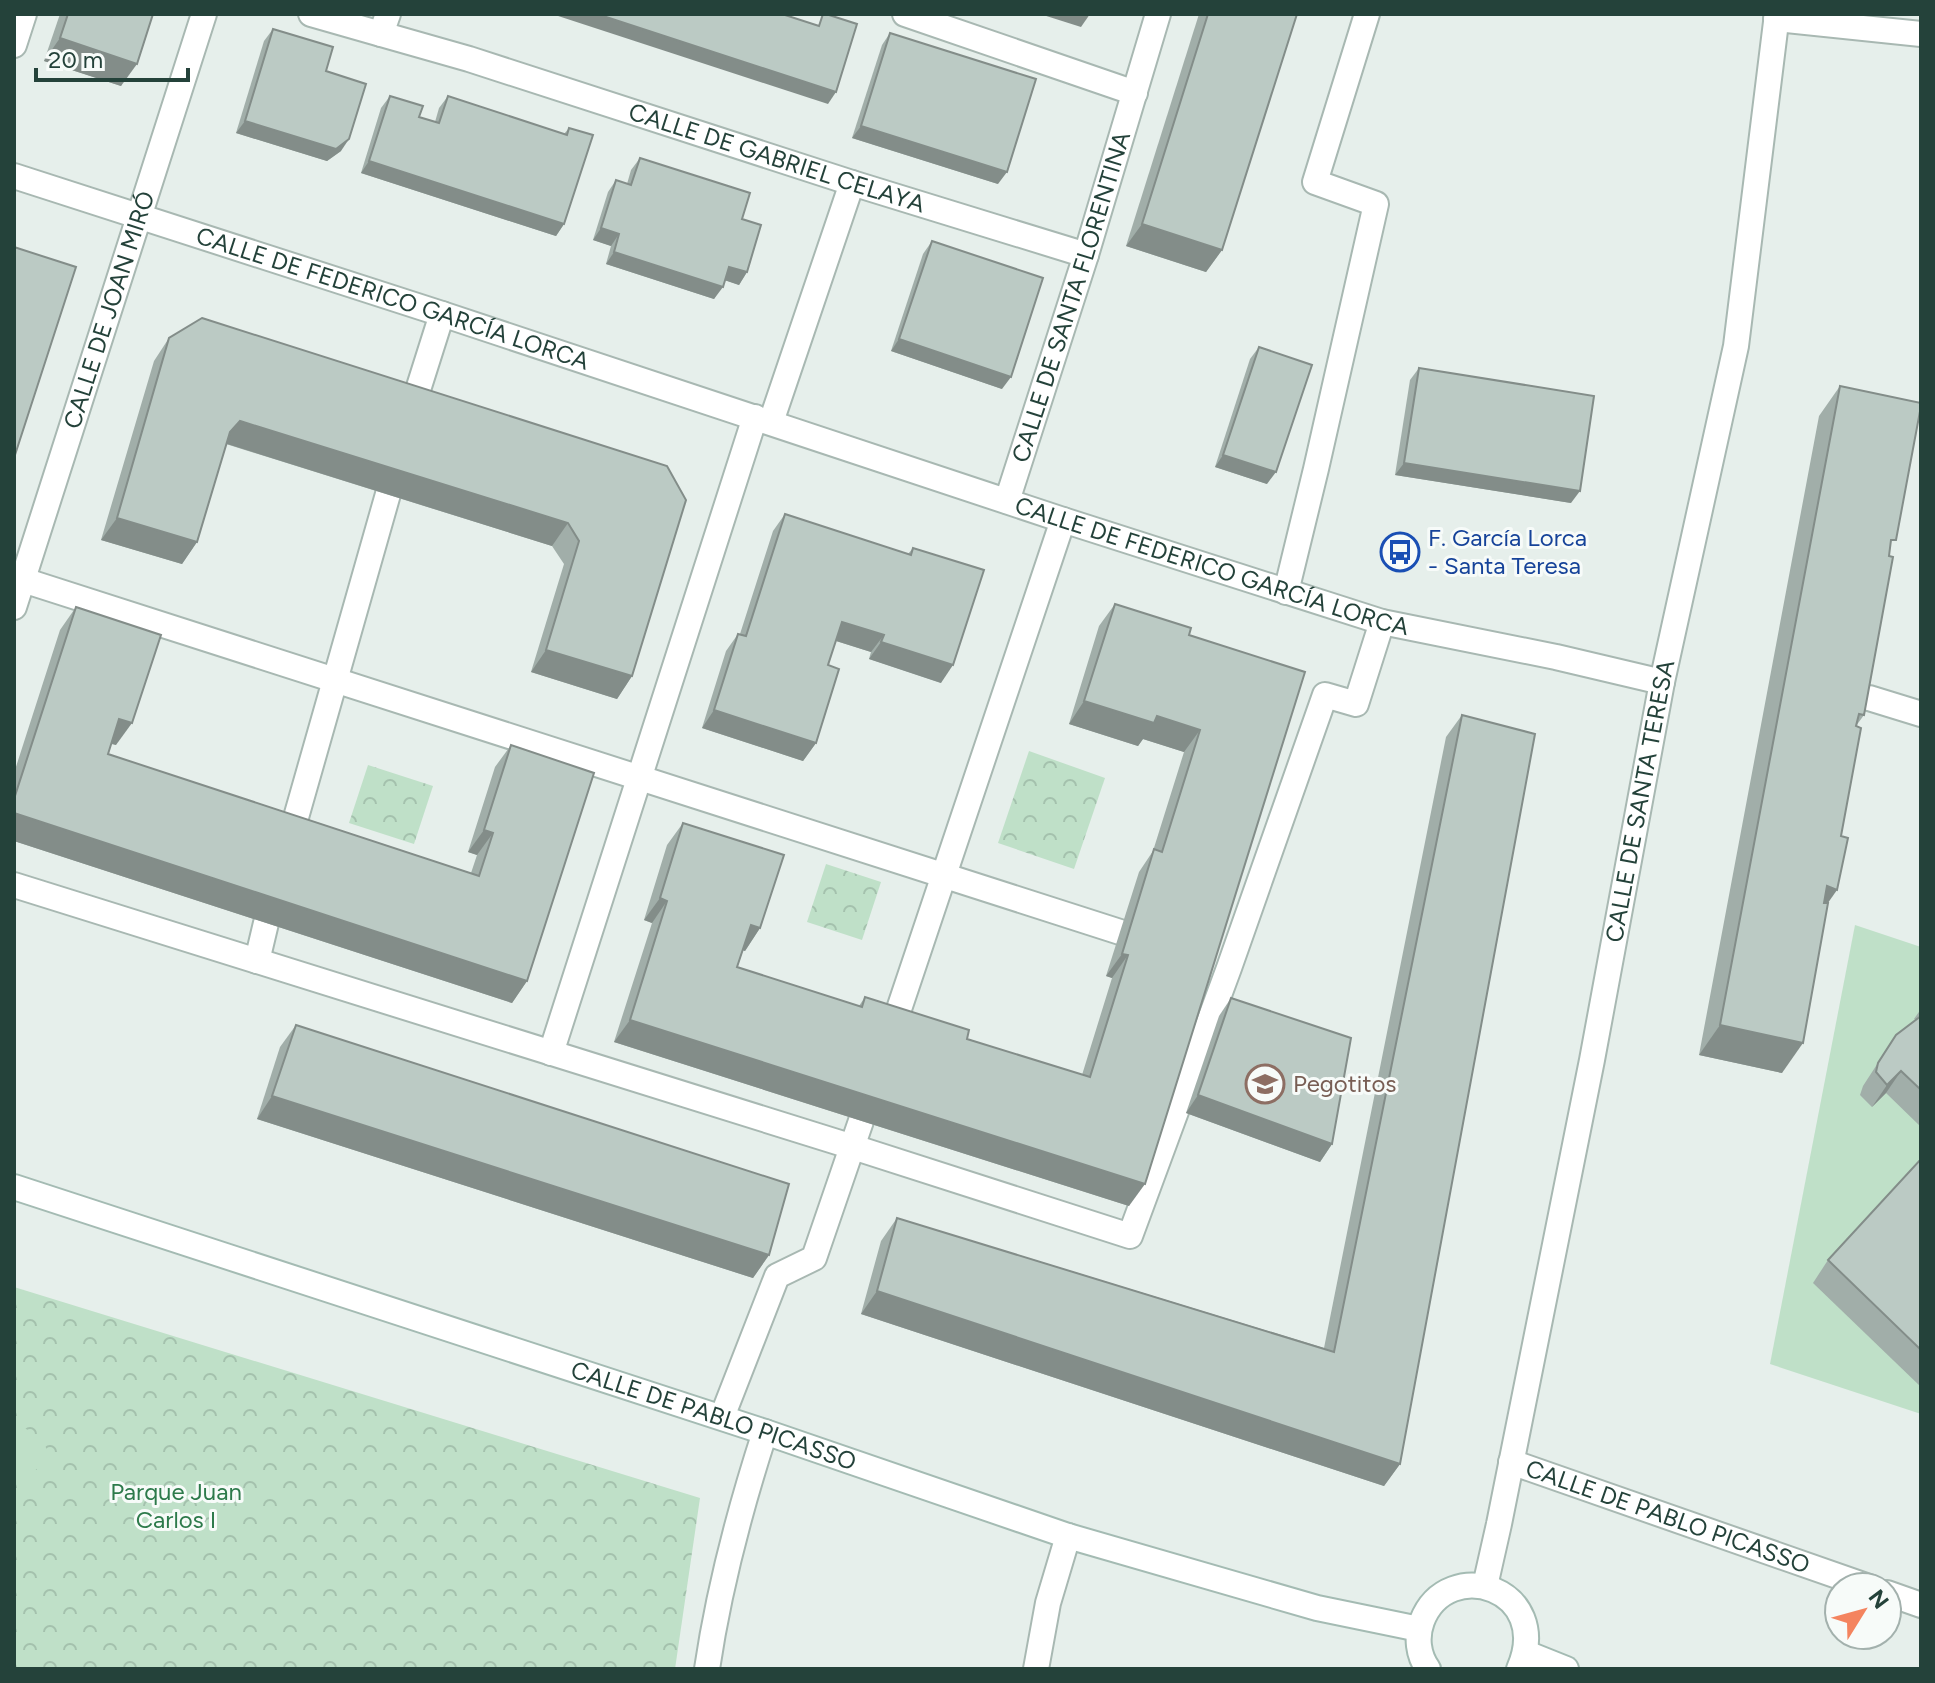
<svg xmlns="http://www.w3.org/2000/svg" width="1935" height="1683" viewBox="0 0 1935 1683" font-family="Figtree,sans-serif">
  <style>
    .park { fill: url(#park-crowns) }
    .garden { fill: #bfe0c8 }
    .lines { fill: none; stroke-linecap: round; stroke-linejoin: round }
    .lane-casing { stroke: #a8b8b2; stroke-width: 28 }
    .street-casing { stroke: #a8b8b2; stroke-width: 28 }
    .secondary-casing { stroke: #a4bbb3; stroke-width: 28 }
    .lane { stroke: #fff; stroke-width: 24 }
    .street { stroke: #fff; stroke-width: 24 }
    .secondary { stroke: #fff; stroke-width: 24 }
    .wall { fill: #a1aea9 }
    .shaded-wall { fill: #838d89 }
    .building { fill: #bbcac4; stroke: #838d89; stroke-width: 2 }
    .labels { text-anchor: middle; stroke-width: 6; stroke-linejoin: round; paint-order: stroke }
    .street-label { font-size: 24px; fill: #24423a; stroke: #f7fbf9 }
    .transit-label { font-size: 24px; fill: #164399; stroke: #f7fbf9; text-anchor: start }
    .education-label { font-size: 24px; fill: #785e54; stroke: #f7fbf9; text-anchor: start }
    .park-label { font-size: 24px; fill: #2d7a4b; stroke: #f7fbf9 }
  </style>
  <defs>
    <pattern id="park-crowns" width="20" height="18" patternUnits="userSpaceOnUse" patternTransform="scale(2)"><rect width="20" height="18" fill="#bfe0c8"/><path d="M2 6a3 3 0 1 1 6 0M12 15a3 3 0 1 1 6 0" fill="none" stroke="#a4c1ad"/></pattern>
  </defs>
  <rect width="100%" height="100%" fill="#e6efeb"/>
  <!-- park -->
  <g class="park">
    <path d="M1029 751 1105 778 1074 869 998 843Z"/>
    <path d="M368 765 433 786 414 844 349 823Z"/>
    <path d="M826 864 881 882 862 940 807 922Z"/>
    <path d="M14 1287 700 1498 675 1669H14Z"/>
  </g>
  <!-- garden -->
  <g class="garden">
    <path d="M1855 925 1921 947V1414L1770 1364Z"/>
    <path d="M14 1421 43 1440 50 1458 26 1478 14 1474Z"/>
  </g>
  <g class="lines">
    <defs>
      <path id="lane" d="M1036 1669 1048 1603 1068 1536"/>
      <g id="street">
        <path d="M311 14 381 34"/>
        <path id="s1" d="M388 14 381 34 469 59 852 183 1086 255"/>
        <path d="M905 14 1135 93"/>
        <path d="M1776 19 1921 34"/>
        <path d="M14 45 24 14"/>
        <path id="s2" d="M14 176 442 314 1063 520 1382 622 1556 657 1662 682"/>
        <path d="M411 412 442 314"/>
        <path d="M771 422 852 183"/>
        <path id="s3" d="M1007 501 1086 255 1158 14"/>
        <path d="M23 580 1120 932"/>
        <path d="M1286 592 1316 469 1376 204 1315 182 1367 14"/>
        <path id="s4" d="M14 607 204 14"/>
        <path d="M1869 698 1921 714"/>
        <path d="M289 842 388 494"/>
        <path d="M14 885 853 1147 1130 1236 1229 968 1325 695 1356 704 1382 622"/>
        <path d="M257 961 266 923"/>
        <path d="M891 1033 1063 520"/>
        <path d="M551 1053 755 417"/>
        <path d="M722 1417 777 1276 814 1258 861 1121"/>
        <path id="s5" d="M1511 1462 1869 1587"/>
        <path id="s6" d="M1485 1586 1499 1524 1592 1060 1662 682 1736 346 1777 14"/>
        <path d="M1887 1593 1921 1605"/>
        <path d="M707 1669C719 1588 740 1509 765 1432"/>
      </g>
      <g id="secondary">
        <path id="s7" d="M14 1187 765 1432 1068 1536 1317 1608 1419 1629"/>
        <path d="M1526 1653 1566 1669"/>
        <path d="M1428 1669C1418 1655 1416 1637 1422 1621 1448 1554 1554 1589 1519 1669"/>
      </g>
    </defs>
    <!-- lane casing -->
    <use href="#lane" class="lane-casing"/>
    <!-- street casing -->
    <use href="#street" class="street-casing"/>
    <!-- secondary casing -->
    <use href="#secondary" class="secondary-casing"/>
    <!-- lane -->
    <use href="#lane" class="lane"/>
    <!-- street -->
    <use href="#street" class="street"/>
    <!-- secondary -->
    <use href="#secondary" class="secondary"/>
  </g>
  <!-- wall -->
  <g class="wall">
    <path d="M60 14H153L121 86 44 61Z"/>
    <path d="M1199 14H1297L1222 250 1206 272 1126 246Z"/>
    <path d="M273 29 326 71 341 151 327 161 236 133 264 41Z"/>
    <path d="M890 33 998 184 852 138 882 45Z"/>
    <path d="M390 96 419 117 435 122 439 108 448 96 564 134 569 128 564 224 556 236 361 173 381 108Z"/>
    <path d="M640 158 742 219 747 272 739 285 725 280 714 299 606 264 611 246 593 240 608 192 616 180 627 184 631 170Z"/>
    <path d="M932 241 1002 389 891 351 923 254Z"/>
    <path d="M169 338 667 466 632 676 617 699 531 672 564 564 552 546 226 444 197 542 182 564 101 540 154 361Z"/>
    <path d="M1259 347 1267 484 1215 467 1250 359Z"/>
    <path d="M1419 368 1571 503 1395 475 1410 380Z"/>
    <path d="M1840 386 1890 549 1864 715 1856 726 1828 903 1782 1073 1699 1055 1819 416Z"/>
    <path d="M785 514 908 554 913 548 941 683 869 659 871 652 836 641 828 665 816 743 803 761 702 728 726 651 738 634H740L773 531Z"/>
    <path d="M1115 604 1189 635 1305 672 1129 1206 614 1042 652 923 644 920 667 845 683 823 760 928 745 951 742 950 737 967 859 1006 865 997 967 1039 1082 1075 1112 978 1106 976 1139 872 1153 851 1184 752 1143 739 1138 746 1069 724 1099 626Z"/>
    <path d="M76 607 116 745 111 744 108 754 471 873 477 855 468 852 495 767 511 745 527 981 512 1003 14 841V773L60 630Z"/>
    <path d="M1462 715 1400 1464 1384 1486 861 1314 881 1241 897 1218 1324 1348 1446 737Z"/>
    <path d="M1231 998 1332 1144 1320 1162 1186 1113 1219 1016Z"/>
    <path d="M1921 1009V1127L1886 1093 1872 1107 1860 1095 1863 1086 1896 1035 1916 1020 1914 1019Z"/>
    <path d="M296 1025 769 1255 753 1278 257 1119 280 1047Z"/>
    <path d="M1921 1159V1387L1813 1283 1828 1260Z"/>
  </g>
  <!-- shaded-wall -->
  <g class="shaded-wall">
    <path d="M552 14H597L836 92 828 104Z"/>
    <path d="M1040 14H1090L1081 27Z"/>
    <path d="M60 38 137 64 121 86 44 61Z"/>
    <path d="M245 121 349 139 341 151 327 161 236 133Z"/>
    <path d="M861 126 1007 172 998 184 852 138Z"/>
    <path d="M369 161 564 224 556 236 361 173Z"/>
    <path d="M1142 224 1222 250 1206 272 1126 246Z"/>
    <path d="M601 228 619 234 611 246 593 240Z"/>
    <path d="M614 252 723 287 714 299 606 264Z"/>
    <path d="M729 267 747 272 739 285 721 279Z"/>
    <path d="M899 339 1011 377 1002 389 891 351Z"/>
    <path d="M240 421 568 523 552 546 224 443 230 432Z"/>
    <path d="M1223 455 1276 472 1267 484 1215 467Z"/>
    <path d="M1404 463 1580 491 1571 503 1395 475Z"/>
    <path d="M117 518 197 542 182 564 101 540Z"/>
    <path d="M842 622 884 635 871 652 830 639Z"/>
    <path d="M881 642 953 665 941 683 869 659Z"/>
    <path d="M546 650 632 676 617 699 531 672Z"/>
    <path d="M1084 701 1157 716 1200 730 1184 752 1143 739 1138 746 1069 724Z"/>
    <path d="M714 710 816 743 803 761 702 728Z"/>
    <path d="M119 719 132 723 116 745 104 741Z"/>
    <path d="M14 813 527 981 512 1003 14 841Z"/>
    <path d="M484 830 493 833 477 855 468 852Z"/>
    <path d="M1827 886 1837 890 1816 920Z"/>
    <path d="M660 898 667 901 652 923 644 920Z"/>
    <path d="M751 925 760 928 745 951 735 947Z"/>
    <path d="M1122 954 1128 955 1112 978 1106 976Z"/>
    <path d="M630 1020 1145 1184 1129 1206 614 1042Z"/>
    <path d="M1720 1025 1803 1043 1782 1073 1699 1055Z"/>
    <path d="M1901 1071 1886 1093 1872 1107 1887 1085Z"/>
    <path d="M1198 1095 1332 1144 1320 1162 1186 1113Z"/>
    <path d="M272 1096 769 1255 753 1278 257 1119Z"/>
    <path d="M877 1291 1400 1464 1384 1486 861 1314Z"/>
  </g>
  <!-- building -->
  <g class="building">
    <path d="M68 14H153L137 64 60 38Z"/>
    <path d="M597 14H782L819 26 823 14H826L857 24 836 92Z"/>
    <path d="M1208 14H1297L1222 250 1142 224Z"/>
    <path d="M273 29 333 47 326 71 366 84 349 139 336 149 245 121Z"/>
    <path d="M890 33 1036 79 1007 172 861 126Z"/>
    <path d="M390 96 423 106 419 117 439 123 448 96 567 135 569 128 593 135 564 224 369 161Z"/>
    <path d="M640 158 750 193 742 219 761 225 747 272 729 267 723 287 614 252 619 234 601 228 616 180 631 185Z"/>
    <path d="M932 241 1043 278 1011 377 899 339Z"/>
    <path d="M14 247 76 267 14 458Z"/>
    <path d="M202 318 667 466 686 500 632 676 546 650 579 541 568 523 240 421 230 432 197 542 117 518 169 338Z"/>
    <path d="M1259 347 1312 365 1276 472 1223 455Z"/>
    <path d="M1419 368 1594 396 1580 491 1404 463Z"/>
    <path d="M1840 386 1921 403V406L1896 540H1891L1889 556 1893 557 1864 715 1859 714 1856 726 1861 728 1841 836 1848 838 1837 890 1827 886 1824 903H1828L1803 1043 1720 1025Z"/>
    <path d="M785 514 911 555 913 548 984 570 953 665 881 642 884 635 842 622 828 665 839 669 816 743 714 710 738 634 746 636Z"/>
    <path d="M1115 604 1191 628 1189 635 1305 672 1145 1184 630 1020 667 901 660 898 683 823 784 855 760 928 751 925 737 967 862 1007 865 997 969 1030 967 1039 1090 1077 1128 955 1122 954 1154 849 1162 852 1200 730 1157 716 1154 723 1084 701Z"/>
    <path d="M76 607 161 635 132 723 119 719 108 754 479 876 493 833 484 830 511 745 594 773 527 981 14 813V799Z"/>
    <path d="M1462 715 1535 734 1400 1464 877 1291 897 1218 1334 1352Z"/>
    <path d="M1231 998 1351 1038 1332 1144 1198 1095Z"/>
    <path d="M1921 1016V1090L1901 1071 1887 1085 1876 1072 1878 1063 1896 1035Z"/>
    <path d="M296 1025 789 1184 769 1255 272 1096Z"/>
    <path d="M1921 1159V1350L1828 1260Z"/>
  </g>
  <!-- icons -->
  <defs>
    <symbol id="bus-ring" viewBox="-11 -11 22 22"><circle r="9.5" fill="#f7fbf9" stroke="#1a4fb4" stroke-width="1.5"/><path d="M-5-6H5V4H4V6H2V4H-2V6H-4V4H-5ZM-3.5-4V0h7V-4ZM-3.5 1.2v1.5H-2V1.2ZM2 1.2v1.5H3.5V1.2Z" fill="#1a4fb4"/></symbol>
    <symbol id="school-ring" viewBox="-11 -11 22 22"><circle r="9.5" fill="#f7fbf9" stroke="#8d6e63" stroke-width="1.5"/><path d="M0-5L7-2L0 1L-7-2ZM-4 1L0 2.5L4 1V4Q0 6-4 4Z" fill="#8d6e63"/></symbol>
  </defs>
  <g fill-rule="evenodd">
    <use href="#bus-ring" x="1378" y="530" width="44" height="44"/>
    <use href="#school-ring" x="1243" y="1062" width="44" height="44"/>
  </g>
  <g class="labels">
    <!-- street labels -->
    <g class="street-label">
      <text dy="8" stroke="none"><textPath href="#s1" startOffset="436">CALLE DE GABRIEL CELAYA</textPath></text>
      <text dy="8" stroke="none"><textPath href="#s3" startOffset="214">CALLE DE SANTA FLORENTINA</textPath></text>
      <text dy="8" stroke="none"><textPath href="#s2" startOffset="398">CALLE DE FEDERICO GARCÍA LORCA</textPath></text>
      <text dy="8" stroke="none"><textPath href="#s4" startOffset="312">CALLE DE JOAN MIRÓ</textPath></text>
      <text dy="8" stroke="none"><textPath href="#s2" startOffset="1260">CALLE DE FEDERICO GARCÍA LORCA</textPath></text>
      <text dy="8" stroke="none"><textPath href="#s6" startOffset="800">CALLE DE SANTA TERESA</textPath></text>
      <text dy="8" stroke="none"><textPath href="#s7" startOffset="736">CALLE DE PABLO PICASSO</textPath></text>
      <text dy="8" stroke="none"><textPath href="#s5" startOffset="166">CALLE DE PABLO PICASSO</textPath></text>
    </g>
    <!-- transit labels -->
    <g class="transit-label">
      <text x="1428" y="546">F. García Lorca<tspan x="1428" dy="28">- Santa Teresa</tspan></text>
    </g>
    <!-- education labels -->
    <g class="education-label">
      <text x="1293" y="1092">Pegotitos</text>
    </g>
    <!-- park labels -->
    <g class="park-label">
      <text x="176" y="1500">Parque Juan<tspan x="176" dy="28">Carlos I</tspan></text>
    </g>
  </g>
  <!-- border -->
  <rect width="1935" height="1683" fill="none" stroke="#24423a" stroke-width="32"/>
  <!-- north arrow -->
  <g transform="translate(1863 1611) rotate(53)"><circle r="38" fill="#f7fbf9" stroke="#a3b1ad" stroke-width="2"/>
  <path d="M0-6L14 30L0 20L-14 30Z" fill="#f4845f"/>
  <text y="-12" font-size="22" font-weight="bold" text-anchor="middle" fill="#24423a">N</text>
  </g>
  <!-- scale -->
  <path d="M36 68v12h152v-12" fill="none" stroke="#24423a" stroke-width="4"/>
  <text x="48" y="68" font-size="24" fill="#24423a" stroke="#f7fbf9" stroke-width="6" paint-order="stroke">20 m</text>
</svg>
